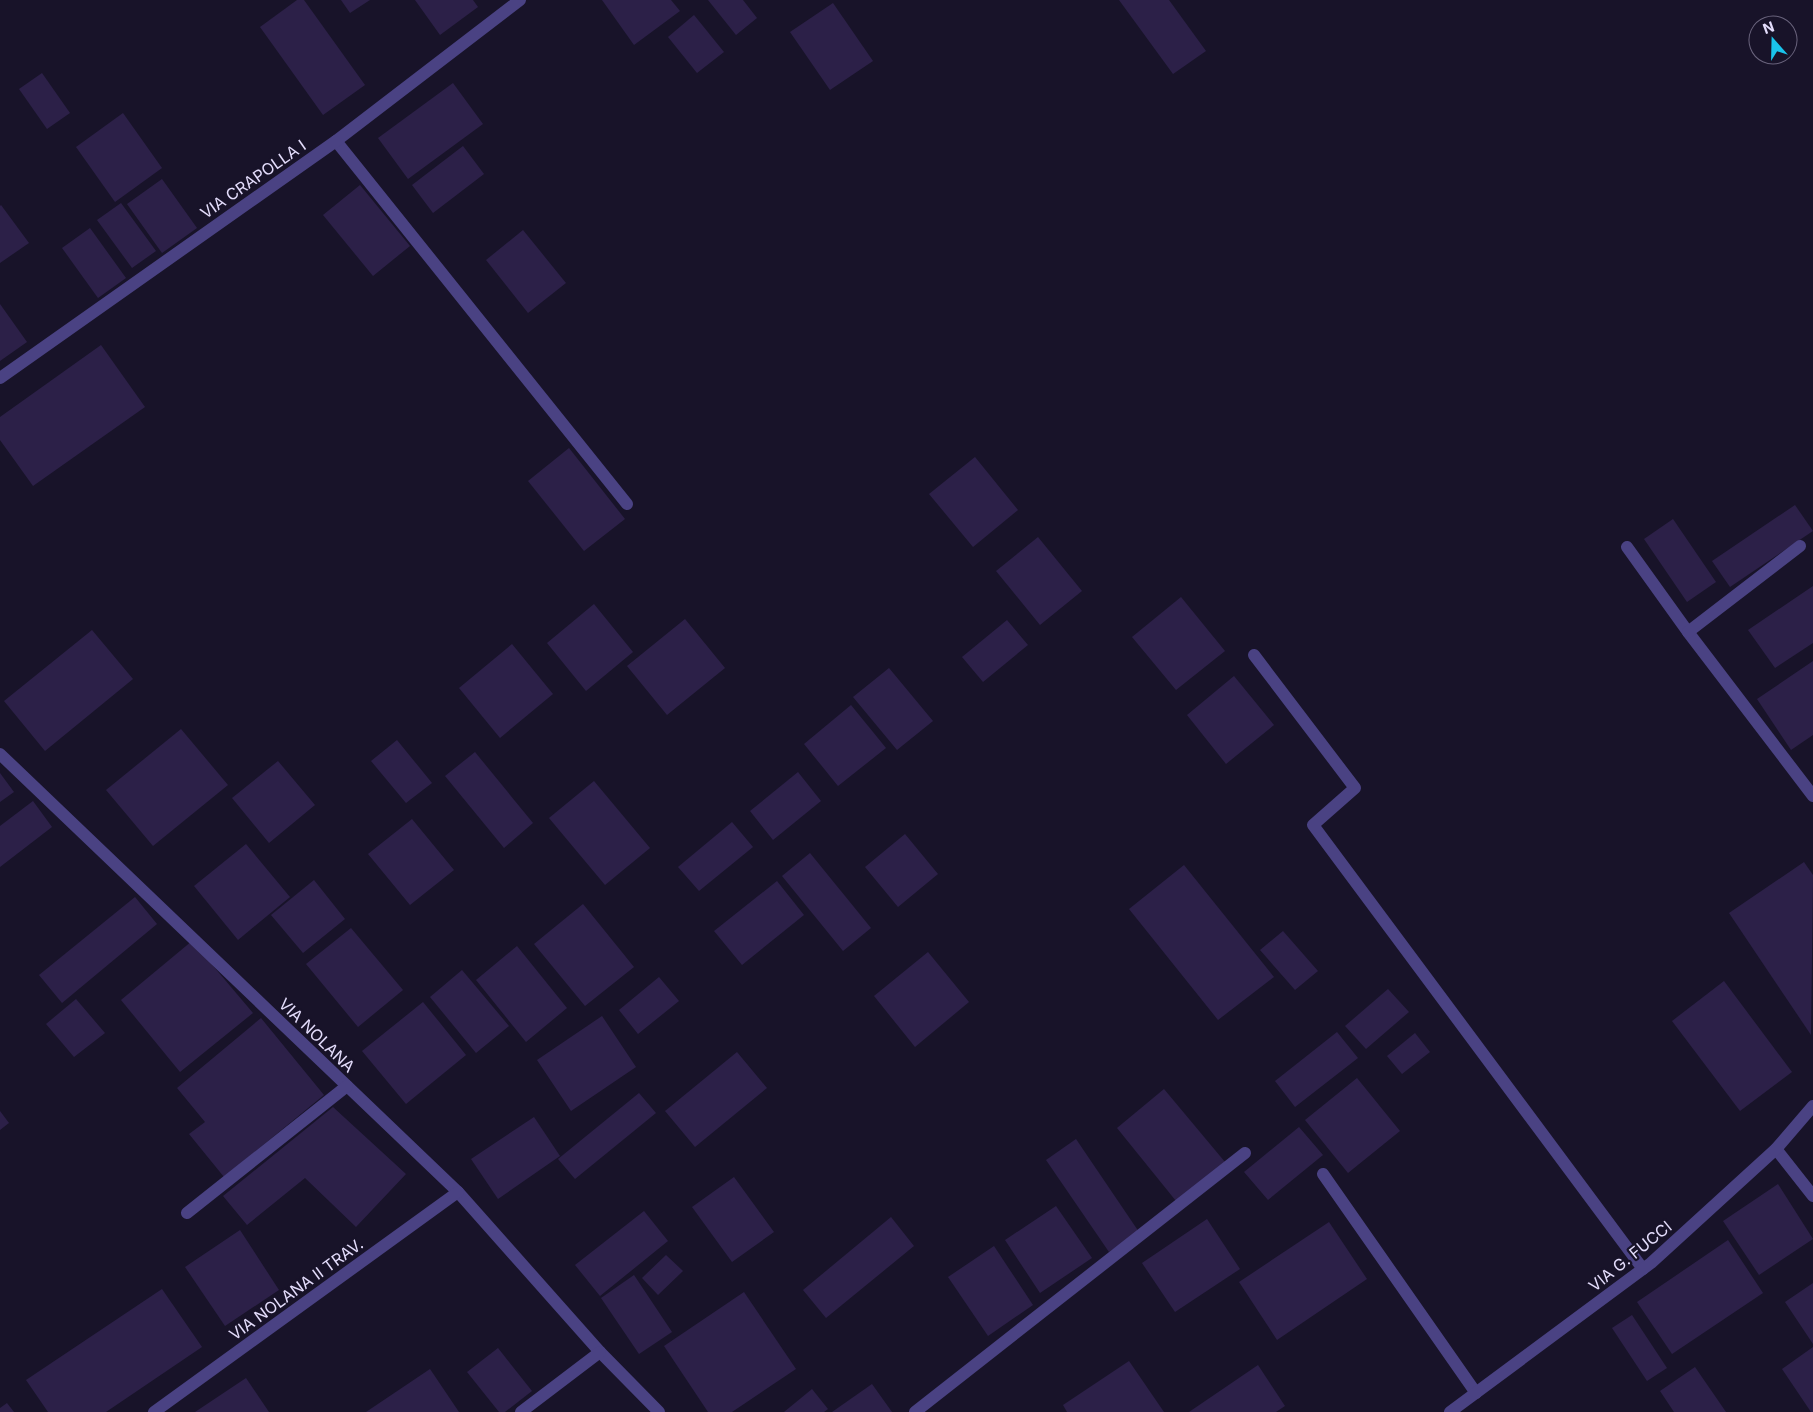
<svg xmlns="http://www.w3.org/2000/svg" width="1813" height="1412" viewBox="0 0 1813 1412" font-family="Inter,sans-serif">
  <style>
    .building { fill: #2c2048 }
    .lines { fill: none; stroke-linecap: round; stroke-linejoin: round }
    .minor { stroke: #4a4283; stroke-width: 12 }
    .labels { text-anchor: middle; stroke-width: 4.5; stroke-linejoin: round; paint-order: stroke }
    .street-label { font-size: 16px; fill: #e4ddfc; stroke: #181329 }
  </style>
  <rect width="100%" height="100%" fill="#181329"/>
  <!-- building -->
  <g class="building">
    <path d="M297 0H304L365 85 323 115 260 27Z"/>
    <path d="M341 0H370L350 13Z"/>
    <path d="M415 0H473L478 7 440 35Z"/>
    <path d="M602 0H671L680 11 634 45Z"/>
    <path d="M708 0H743L757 18 736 35Z"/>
    <path d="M1119 0H1169L1206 51 1173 74Z"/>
    <path d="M833 3 873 61 830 90 790 32Z"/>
    <path d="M694 15 724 52 697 73 668 37Z"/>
    <path d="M42 73 70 113 47 129 19 89Z"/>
    <path d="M453 83 483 124 408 179 378 138Z"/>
    <path d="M123 113 162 168 115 202 76 147Z"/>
    <path d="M463 146 484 174 433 213 412 185Z"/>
    <path d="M162 179 197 228 162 253 127 204Z"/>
    <path d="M360 185 410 246 373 276 323 215Z"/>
    <path d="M121 203 156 251 132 268 97 220Z"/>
    <path d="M1 205 29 243 0 263V206Z"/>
    <path d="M90 228 126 278 98 298 62 248Z"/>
    <path d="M523 230 566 283 528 313 486 260Z"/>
    <path d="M0 304 27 342 0 361Z"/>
    <path d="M101 345 145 407 33 486 0 440V417Z"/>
    <path d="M569 448 625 519 584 551 528 481Z"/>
    <path d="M975 457 1018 510 973 547 929 494Z"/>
    <path d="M1795 505 1813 531 1730 587 1712 561Z"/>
    <path d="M1673 519 1716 582 1687 602 1644 539Z"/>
    <path d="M1038 537 1082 591 1040 625 996 571Z"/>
    <path d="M1813 586V643L1775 668 1748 630Z"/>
    <path d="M1181 597 1225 651 1176 690 1132 637Z"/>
    <path d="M594 604 633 652 586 691 547 643Z"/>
    <path d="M685 619 725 668 667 715 627 666Z"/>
    <path d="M1007 620 1028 645 983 682 962 657Z"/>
    <path d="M92 630 133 679 45 751 4 701Z"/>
    <path d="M512 644 553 694 500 738 459 688Z"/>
    <path d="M1813 661V735L1791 750 1757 699Z"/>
    <path d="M889 668 933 721 897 750 853 697Z"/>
    <path d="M1234 676 1274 725 1226 764 1187 715Z"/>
    <path d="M851 705 886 748 838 786 804 744Z"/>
    <path d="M181 729 228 785 153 846 106 790Z"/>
    <path d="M397 740 432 783 406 803 371 761Z"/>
    <path d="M475 752 533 823 504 848 445 776Z"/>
    <path d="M278 761 315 805 269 843 232 798Z"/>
    <path d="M798 772 821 801 773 840 750 811Z"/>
    <path d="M0 773 14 792 0 802Z"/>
    <path d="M594 781 650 848 605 885 549 818Z"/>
    <path d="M33 801 52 827 0 867V826Z"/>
    <path d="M412 819 454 870 410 905 368 854Z"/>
    <path d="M732 822 753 847 699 891 678 867Z"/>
    <path d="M905 834 938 874 898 907 865 867Z"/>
    <path d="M246 844 290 897 238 940 194 886Z"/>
    <path d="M810 853 871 928 843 951 782 876Z"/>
    <path d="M1804 862 1813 875 1811 1035 1729 913Z"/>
    <path d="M1184 865 1274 977 1218 1020 1129 909Z"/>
    <path d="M314 880 345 919 303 953 271 915Z"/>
    <path d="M777 881 804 915 742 965 714 931Z"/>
    <path d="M135 897 157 924 62 1003 39 975Z"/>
    <path d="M583 904 634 967 585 1006 534 944Z"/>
    <path d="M351 928 403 990 358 1027 306 964Z"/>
    <path d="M1283 931 1318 971 1295 990 1260 950Z"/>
    <path d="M192 941 253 1013 180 1072 121 1000Z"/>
    <path d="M517 946 567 1008 526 1042 476 980Z"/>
    <path d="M928 952 969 1002 915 1047 874 996Z"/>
    <path d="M462 970 509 1026 476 1053 430 997Z"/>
    <path d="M659 977 679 1001 638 1034 619 1010Z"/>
    <path d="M1724 981 1792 1072 1740 1111 1672 1021Z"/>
    <path d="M1388 989 1409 1012 1366 1049 1345 1026Z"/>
    <path d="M76 999 105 1033 74 1057 46 1024Z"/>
    <path d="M423 1002 466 1055 406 1104 362 1051Z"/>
    <path d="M602 1016 636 1067 571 1111 537 1060Z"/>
    <path d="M261 1018 324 1095 224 1177 189 1134 205 1122 177 1088Z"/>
    <path d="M1337 1032 1358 1058 1295 1107 1275 1081Z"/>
    <path d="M1415 1033 1430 1052 1402 1074 1387 1056Z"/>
    <path d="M737 1052 767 1088 695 1147 665 1111Z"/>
    <path d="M1357 1078 1400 1131 1348 1173 1305 1120Z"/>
    <path d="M1164 1089 1225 1162 1176 1201 1117 1128Z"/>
    <path d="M639 1093 656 1113 575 1179 558 1159Z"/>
    <path d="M333 1107 406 1174 356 1227 305 1178 247 1225 223 1196Z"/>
    <path d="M0 1111 9 1123 0 1130Z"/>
    <path d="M534 1117 560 1156 498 1199 471 1159Z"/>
    <path d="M1299 1127 1323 1155 1268 1200 1244 1172Z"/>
    <path d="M1076 1139 1139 1232 1109 1252 1046 1160Z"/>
    <path d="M734 1177 774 1232 732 1262 692 1207Z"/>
    <path d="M1778 1184 1813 1239 1759 1275 1723 1221Z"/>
    <path d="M1056 1206 1092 1258 1040 1293 1005 1240Z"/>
    <path d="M644 1211 668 1241 600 1296 575 1265Z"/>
    <path d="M891 1217 914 1246 826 1318 803 1290Z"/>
    <path d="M1207 1219 1240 1269 1175 1312 1142 1263Z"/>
    <path d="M1329 1222 1367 1279 1277 1340 1239 1282Z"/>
    <path d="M240 1230 279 1290 225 1326 185 1267Z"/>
    <path d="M1728 1240 1763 1293 1672 1354 1637 1302Z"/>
    <path d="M994 1246 1033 1305 988 1336 948 1277Z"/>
    <path d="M666 1255 683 1271 658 1295 642 1278Z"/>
    <path d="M634 1275 672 1332 639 1354 601 1298Z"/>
    <path d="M1813 1283V1344L1785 1302Z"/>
    <path d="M162 1289 202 1347 106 1412H48L26 1380Z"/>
    <path d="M744 1292 796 1369 732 1412H708L664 1346Z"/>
    <path d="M1632 1315 1667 1368 1647 1381 1612 1328Z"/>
    <path d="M1813 1347V1412H1811L1782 1369Z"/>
    <path d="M498 1348 532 1391 505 1412H499L467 1372Z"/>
    <path d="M1129 1361 1164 1412H1067L1063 1405Z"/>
    <path d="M1258 1365 1285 1406 1276 1412H1189Z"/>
    <path d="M1695 1367 1726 1412H1674L1660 1391Z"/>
    <path d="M430 1369 459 1412H366Z"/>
    <path d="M246 1378 269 1412H195Z"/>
    <path d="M872 1384 892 1412H832Z"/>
    <path d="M812 1389 828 1409 824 1412H784Z"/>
    <path d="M7 1403 14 1412H0V1408Z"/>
  </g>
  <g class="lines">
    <!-- minor -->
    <g class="minor">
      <path d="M336 141 627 504"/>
      <path d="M0 378 336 141 520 0"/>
      <path d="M1627 547 1688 632 1813 796"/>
      <path d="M1688 632 1800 546"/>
      <path d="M1254 655 1355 788 1313 825 1643 1269"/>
      <path d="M0 754 458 1192 600 1352 659 1412"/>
      <path d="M1776 1149 1813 1196"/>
      <path d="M1323 1174 1476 1393"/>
      <path d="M187 1213 347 1086"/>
      <path d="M154 1412 458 1192"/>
      <path d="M521 1412 600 1352"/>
      <path d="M915 1412 1245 1153"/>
      <path d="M1450 1412 1651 1263 1776 1149 1813 1106"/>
    </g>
  </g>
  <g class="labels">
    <!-- street labels -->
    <g class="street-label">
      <text transform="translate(253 179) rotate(-35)" y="6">VIA CRAPOLLA I</text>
      <text transform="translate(317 1035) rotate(44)" y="6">VIA NOLANA</text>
      <text transform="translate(1630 1256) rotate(-39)" y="6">VIA G. FUCCI</text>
      <text transform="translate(296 1289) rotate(-36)" y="6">VIA NOLANA II TRAV.</text>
    </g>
  </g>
  <!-- north arrow -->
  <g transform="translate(1773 40) rotate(340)"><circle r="24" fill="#181329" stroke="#6a647d"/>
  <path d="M0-4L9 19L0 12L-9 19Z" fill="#1ac4ec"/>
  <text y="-8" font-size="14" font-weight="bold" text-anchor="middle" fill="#e4ddfc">N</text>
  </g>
</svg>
